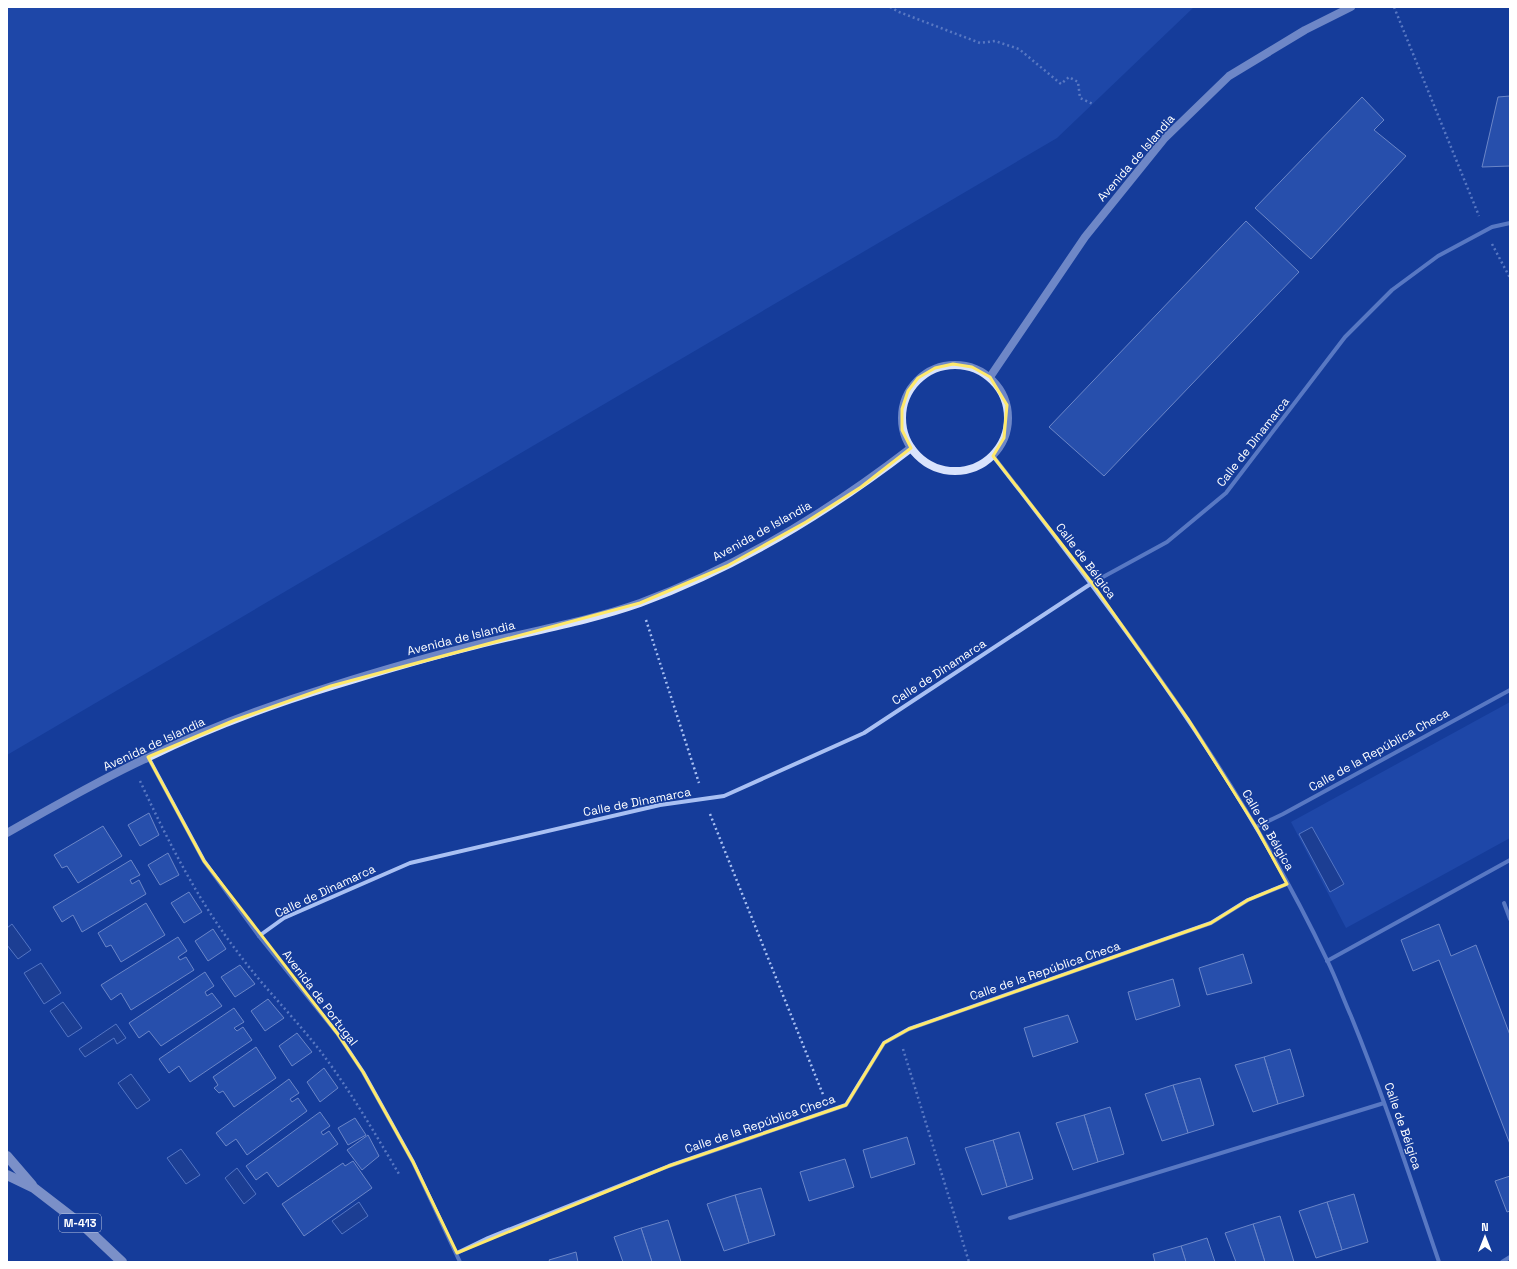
<svg xmlns="http://www.w3.org/2000/svg" width="1517" height="1269" viewBox="0 0 1517 1269" font-family="'Space Grotesk',sans-serif">
  <style>
    .green { fill: #2855b8 }
    .water { fill: #254189; stroke: #9cb9f5 }
    .building { fill: #3d66c1; stroke: #d1dffd }
    .lines { fill: none; stroke-linecap: round; stroke-linejoin: round }
    .path { stroke: #a9c0f3; stroke-width: 2.5; stroke-dasharray: 2 3; stroke-linecap: butt }
    .street { stroke: #a9c0f3; stroke-width: 4 }
    .secondary { stroke: #d9e3fc; stroke-width: 8 }
    .primary { stroke: #f5f7ff; stroke-width: 10 }
    .marked { fill: none; stroke: #ffe96b; stroke-width: 3; stroke-linejoin: round }
    .labels { text-anchor: middle; stroke-width: 3; stroke-linejoin: round; paint-order: stroke }
    .shield { fill: #153c9a; stroke: #b9c4e1; stroke-width: 1 }
    .shield-label { font-size: 11px; font-weight: bold; fill: #fff }
    .street-label { font-size: 12px; fill: #fff; stroke: #153c9a }
  </style>
  <rect width="100%" height="100%" fill="#153c9a"/>
  <!-- green -->
  <g class="green">
    <path d="M7 7H1194L1057 138 7 755Z"/>
    <path d="M1510 702V838L1346 928 1291 822Z"/>
  </g>
  <!-- water -->
  <g class="water">
    <path d="M1312 827 1344 884 1330 892 1299 834Z"/>
    <path d="M12 924 31 950 18 959 7 945V928Z"/>
    <path d="M41 963 61 993 44 1004 24 973Z"/>
    <path d="M63 1002 82 1028 68 1037 50 1011Z"/>
    <path d="M116 1024 126 1038 117 1044 114 1038 85 1057 79 1049Z"/>
    <path d="M131 1074 150 1100 137 1109 118 1083Z"/>
    <path d="M181 1149 200 1175 186 1184 167 1158Z"/>
    <path d="M237 1168 256 1194 244 1204 225 1178Z"/>
    <path d="M359 1202 368 1216 342 1234 332 1221Z"/>
  </g>
  <!-- building -->
  <g class="building">
    <path d="M1510 96V166L1482 167 1498 97Z"/>
    <path d="M1362 97 1384 120 1374 130 1406 156 1311 259 1255 208Z"/>
    <path d="M1246 221 1299 272 1104 476 1049 427Z"/>
    <path d="M149 813 159 835 140 846 128 825Z"/>
    <path d="M103 826 122 856 78 883 67 866 62 868 54 855Z"/>
    <path d="M168 853 179 875 160 885 148 865Z"/>
    <path d="M131 860 140 875 130 880 132 884 139 880 146 894 82 932 73 915 62 922 53 907Z"/>
    <path d="M189 892 202 912 184 923 171 903Z"/>
    <path d="M146 903 165 935 121 962 111 945 106 947 98 933Z"/>
    <path d="M1439 924 1451 956 1476 945 1510 1035V1144L1439 960 1413 971 1401 940Z"/>
    <path d="M213 929 226 949 208 961 195 941Z"/>
    <path d="M178 937 187 951 178 957 180 960 186 957 194 970 131 1010 121 993 111 1000 101 985Z"/>
    <path d="M1243 954 1252 983 1207 995 1199 968Z"/>
    <path d="M240 965 255 984 235 997 221 977Z"/>
    <path d="M205 972 214 986 205 992 207 996 212 993 222 1006 161 1046 149 1031 139 1038 129 1023Z"/>
    <path d="M1173 979 1180 1006 1136 1020 1128 992Z"/>
    <path d="M268 999 284 1018 265 1031 251 1011Z"/>
    <path d="M234 1008 244 1022 234 1028 237 1031 243 1027 252 1040 190 1082 179 1066 169 1073 159 1059Z"/>
    <path d="M1068 1015 1078 1042 1033 1057 1024 1028Z"/>
    <path d="M297 1033 312 1052 292 1066 279 1046Z"/>
    <path d="M256 1047 276 1078 234 1107 223 1091 219 1093 214 1088 218 1085 213 1077Z"/>
    <path d="M1290 1049 1304 1096 1278 1104 1264 1057Z"/>
    <path d="M1264 1057 1278 1104 1253 1112 1235 1065Z"/>
    <path d="M324 1068 338 1088 320 1102 307 1082Z"/>
    <path d="M1200 1078 1214 1125 1188 1133 1173 1085Z"/>
    <path d="M289 1079 299 1093 290 1099 292 1102 298 1098 307 1111 247 1155 236 1139 226 1146 216 1133Z"/>
    <path d="M1173 1085 1188 1133 1162 1141 1145 1094Z"/>
    <path d="M1110 1107 1124 1154 1098 1162 1084 1115Z"/>
    <path d="M320 1112 330 1126 321 1132 323 1135 329 1131 338 1144 278 1187 267 1172 256 1180 246 1166Z"/>
    <path d="M1084 1115 1098 1162 1073 1170 1056 1123Z"/>
    <path d="M355 1118 366 1135 348 1145 338 1128Z"/>
    <path d="M1019 1132 1033 1179 1007 1187 993 1140Z"/>
    <path d="M368 1135 379 1156 362 1170 347 1150Z"/>
    <path d="M907 1137 915 1164 871 1178 863 1150Z"/>
    <path d="M993 1140 1007 1187 982 1195 965 1148Z"/>
    <path d="M845 1159 854 1187 809 1201 800 1172Z"/>
    <path d="M353 1161 372 1188 304 1236 282 1204 343 1163 345 1166Z"/>
    <path d="M1510 1176V1211L1507 1212 1495 1181Z"/>
    <path d="M761 1188 775 1235 749 1243 735 1195Z"/>
    <path d="M1354 1194 1368 1242 1342 1250 1327 1202Z"/>
    <path d="M735 1195 749 1243 724 1251 707 1204Z"/>
    <path d="M1327 1202 1342 1250 1316 1258 1299 1211Z"/>
    <path d="M1280 1216 1294 1262H1265L1253 1224Z"/>
    <path d="M668 1220 681 1262H652L641 1228Z"/>
    <path d="M1253 1224 1265 1262H1236L1225 1233Z"/>
    <path d="M641 1228 652 1262H623L614 1237Z"/>
    <path d="M1207 1238 1215 1262H1186L1181 1246Z"/>
    <path d="M1181 1246 1186 1262H1155L1153 1254Z"/>
    <path d="M576 1252 578 1262H550L549 1260Z"/>
  </g>
  <g class="lines">
    <!-- path -->
    <g class="path">
      <path d="M890 7 899 12 980 43 995 41 1019 49 1061 84 1069 77 1078 82 1080 98 1093 104"/>
      <path d="M1394 7 1479 216"/>
      <path d="M1492 244 1510 278"/>
      <path d="M646 620 699 783"/>
      <path d="M140 781C168 841 198 901 239 954 264 988 295 1018 321 1052 350 1090 374 1132 399 1174"/>
      <path d="M710 814 824 1097"/>
      <path d="M903 1049 969 1262"/>
    </g>
    <!-- street -->
    <g class="street">
      <path d="M993 456C1117 615 1240 777 1327 960 1336 978 1343 998 1351 1016 1384 1097 1411 1180 1439 1262"/>
      <path d="M148 757 204 861 259 936 337 1033 363 1072 413 1162 460 1262"/>
      <path d="M1256 827 1283 814 1510 690"/>
      <path d="M1504 903 1510 919"/>
      <path d="M259 936 284 918 410 863 660 805 724 796 864 733 1092 583 1167 542 1226 493 1345 337 1392 290 1438 256 1492 227 1510 223"/>
      <path d="M1327 961 1510 860"/>
      <path d="M1010 1218 1384 1103"/>
      <path d="M457 1253 488 1238 669 1166 846 1105 884 1043 909 1029 1211 923 1248 900 1287 884"/>
      <path d="M1502 1262 1510 1257"/>
    </g>
    <!-- secondary -->
    <g class="secondary">
      <circle cx="955" cy="418" r="53"/>
      <path d="M990 377 1085 237 1164 139 1229 76 1305 30 1351 7"/>
      <path d="M7 833C53 807 99 780 147 758 206 729 270 705 332 686 380 671 428 657 476 645 531 631 586 622 640 603 738 567 828 512 911 448"/>
    </g>
    <!-- primary -->
    <g class="primary">
      <path d="M7 1156 32 1185"/>
      <path d="M7 1175 34 1188 86 1228 122 1262"/>
    </g>
  </g>
  <!-- marked area -->
  <path d="M0 0H1517V1269H0ZM953 364 972 367 990 377 1007 405 1004 438 993 456 1092 583 1188 719 1256 827 1287 884 1248 900 1211 923 909 1029 884 1043 846 1105 669 1166 457 1253 413 1162 363 1072 337 1033 204 861 148 757 235 720 331 686 640 603 727 566 806 522 861 487 911 448 902 430V409L908 391 918 378 935 368Z" fill="#153c9a" fill-opacity=".55" fill-rule="evenodd"/>
  <path class="marked" d="M953 364 972 367 990 377 1007 405 1004 438 993 456 1092 583 1188 719 1256 827 1287 884 1248 900 1211 923 909 1029 884 1043 846 1105 669 1166 457 1253 413 1162 363 1072 337 1033 204 861 148 757 235 720 331 686 640 603 727 566 806 522 861 487 911 448 902 430V409L908 391 918 378 935 368Z"/>
  <g class="labels">
    <!-- shield labels -->
    <rect class="shield" x="59" y="1214" width="42" height="18" rx="3"/>
    <g class="shield-label">
      <text x="80" y="1227">M-413</text>
    </g>
    <!-- street labels -->
    <g class="street-label">
      <text transform="translate(1136 158) rotate(-49)" y="4">Avenida de Islandia</text>
      <text transform="translate(1253 442) rotate(-52)" y="4">Calle de Dinamarca</text>
      <text transform="translate(762 531) rotate(-29)" y="4">Avenida de Islandia</text>
      <text transform="translate(1086 561) rotate(53)" y="4">Calle de Bélgica</text>
      <text transform="translate(461 638) rotate(-14)" y="4">Avenida de Islandia</text>
      <text transform="translate(939 672) rotate(-33)" y="4">Calle de Dinamarca</text>
      <text transform="translate(154 744) rotate(-25)" y="4">Avenida de Islandia</text>
      <text transform="translate(1379 750) rotate(-29)" y="4">Calle de la República Checa</text>
      <text transform="translate(637 802) rotate(-11)" y="4">Calle de Dinamarca</text>
      <text transform="translate(1268 830) rotate(60)" y="4">Calle de Bélgica</text>
      <text transform="translate(325 891) rotate(-25)" y="4">Calle de Dinamarca</text>
      <text transform="translate(1045 971) rotate(-19)" y="4">Calle de la República Checa</text>
      <text transform="translate(320 998) rotate(53)" y="4">Avenida de Portugal</text>
      <text transform="translate(760 1124) rotate(-19)" y="4">Calle de la República Checa</text>
      <text transform="translate(1403 1126) rotate(71)" y="4">Calle de Bélgica</text>
    </g>
  </g>
  <!-- border -->
  <rect width="1517" height="1269" fill="none" stroke="#ffffff" stroke-width="16"/>
  <!-- north arrow -->
  <g transform="translate(1485 1237)" stroke="#153c9a" stroke-width="3" paint-order="stroke">
  <path d="M0-3L7 15L0 10L-7 15Z" fill="#ffffff"/>
  <text y="-6" font-size="11" font-weight="bold" text-anchor="middle" fill="#ffffff">N</text>
  </g>
</svg>
